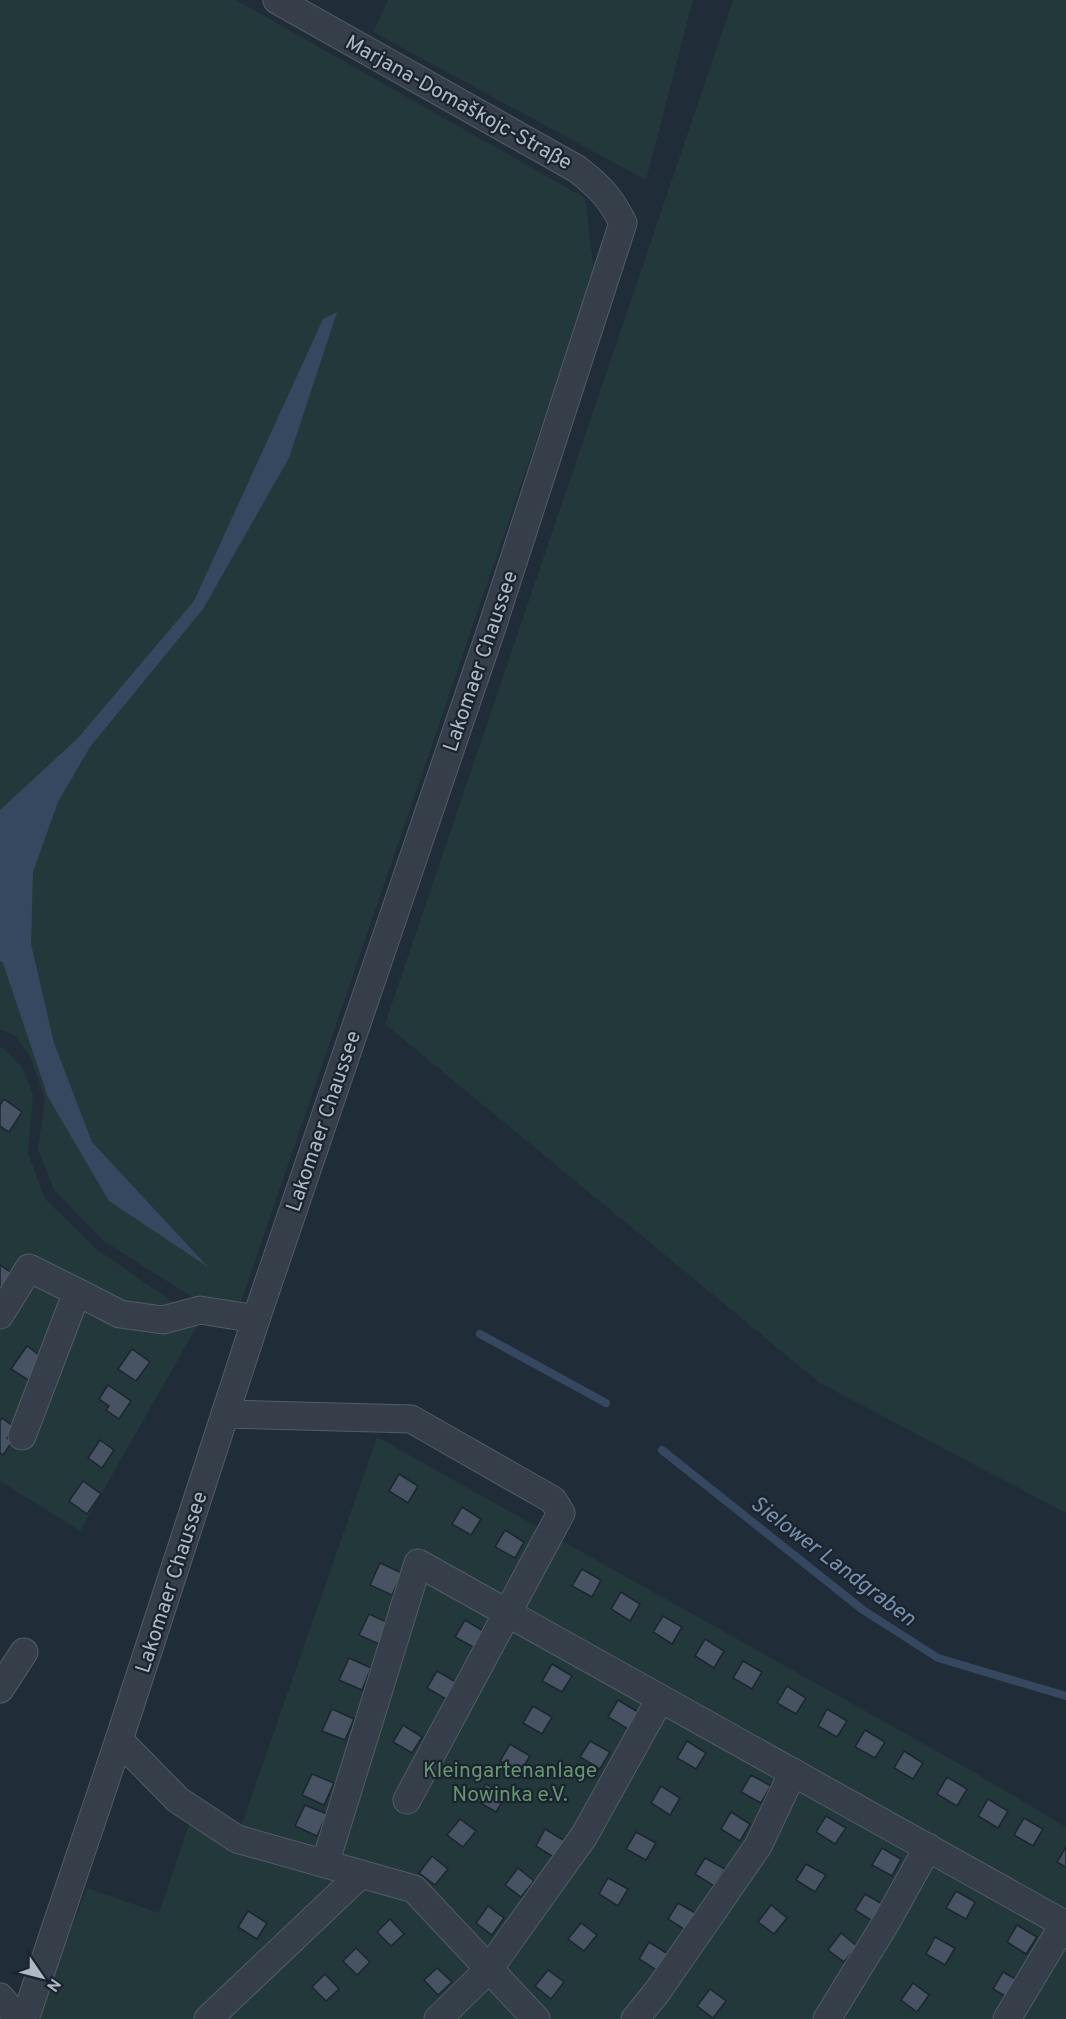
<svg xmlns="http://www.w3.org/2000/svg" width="1066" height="2019" viewBox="0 0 1066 2019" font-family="Overpass,sans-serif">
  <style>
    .green { fill: #23383a }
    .water { fill: #354860 }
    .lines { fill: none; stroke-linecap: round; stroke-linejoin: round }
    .stream { stroke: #354860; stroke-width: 8 }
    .building { fill: #475363; stroke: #1c2530; stroke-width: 1.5 }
    .minor-casing { stroke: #525c67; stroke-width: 29 }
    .minor { stroke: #353e49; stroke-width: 27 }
    .labels { text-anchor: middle; stroke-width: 4.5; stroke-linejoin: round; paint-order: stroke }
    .street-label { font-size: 21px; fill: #afb9c6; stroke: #1a232e }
    .park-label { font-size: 21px; fill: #669670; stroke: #1a232e }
    .water-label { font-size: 22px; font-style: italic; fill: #7790ae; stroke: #1a232e }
  </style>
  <rect width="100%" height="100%" fill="#212c39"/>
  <!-- green -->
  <g class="green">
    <path d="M0 0H236L585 198 594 272 241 1302 203 1304 102 1240 54 1190 38 1149 45 1098 30 1056 14 1035 0 1029Z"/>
    <path d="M388 0H693L646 180 373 32Z"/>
    <path d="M733 0H1066V1513L820 1383 385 1024Z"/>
    <path d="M0 1047 4 1049 24 1070 33 1095 28 1153 45 1199 95 1248 200 1321 80 1531 0 1481Z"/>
    <path d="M377 1437 965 1767 1066 1827V2019H42L38 2015 87 1888 159 1913 191 1818 233 1849Z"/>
  </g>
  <!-- water -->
  <path class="water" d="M337 312 289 458 203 609 90 747 58 802 33 872 31 944 54 1043 92 1142 208 1267 109 1201 48 1097 3 963 0 961V810L78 738 194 601 323 319Z"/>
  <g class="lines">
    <!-- stream -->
    <g class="stream">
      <path d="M480 1334 606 1403"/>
      <path d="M662 1450 863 1610 938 1658 1066 1696"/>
    </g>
  </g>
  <!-- building -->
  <g class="building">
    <path d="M4 1099 22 1112 9 1132 0 1126V1105Z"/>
    <path d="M0 1265 12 1273 0 1290Z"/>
    <path d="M27 1346 43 1358 28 1380 11 1369Z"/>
    <path d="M132 1349 150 1362 136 1381 118 1369Z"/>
    <path d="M108 1385 131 1401 119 1419 106 1410 109 1406 99 1399Z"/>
    <path d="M2 1418 14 1427 7 1438 12 1442 3 1455 0 1453V1421Z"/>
    <path d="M100 1440 114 1450 102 1468 88 1458Z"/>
    <path d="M399 1474 418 1486 408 1503 389 1491Z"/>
    <path d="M83 1481 101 1494 87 1514 69 1501Z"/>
    <path d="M462 1507 481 1519 471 1535 452 1524Z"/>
    <path d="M505 1530 524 1542 515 1558 495 1547Z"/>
    <path d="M380 1563 402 1573 392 1595 370 1585Z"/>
    <path d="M582 1569 601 1580 592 1597 572 1586Z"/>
    <path d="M621 1592 640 1604 630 1621 611 1609Z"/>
    <path d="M369 1614 391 1624 381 1645 359 1635Z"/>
    <path d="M663 1616 682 1627 672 1644 653 1632Z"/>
    <path d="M465 1620 485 1632 475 1648 455 1637Z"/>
    <path d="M705 1639 724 1651 714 1668 695 1656Z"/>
    <path d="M349 1658 371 1668 362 1690 339 1680Z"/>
    <path d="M743 1661 762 1672 752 1689 733 1678Z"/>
    <path d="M552 1664 572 1676 562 1692 542 1681Z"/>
    <path d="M437 1671 456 1682 446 1699 427 1688Z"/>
    <path d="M787 1686 806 1698 796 1714 777 1703Z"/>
    <path d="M618 1700 638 1712 628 1729 608 1717Z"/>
    <path d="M533 1706 552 1717 542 1734 523 1723Z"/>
    <path d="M332 1709 354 1719 345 1740 322 1731Z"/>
    <path d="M827 1709 847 1721 837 1737 818 1726Z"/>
    <path d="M403 1725 422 1737 412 1753 393 1742Z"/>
    <path d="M865 1730 885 1742 875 1758 855 1747Z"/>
    <path d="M590 1741 610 1752 600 1769 580 1757Z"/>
    <path d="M687 1741 706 1753 696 1769 677 1758Z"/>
    <path d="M510 1744 530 1756 520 1772 500 1761Z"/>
    <path d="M904 1751 923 1763 913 1779 894 1768Z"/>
    <path d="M312 1774 334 1783 324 1805 302 1795Z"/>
    <path d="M751 1775 771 1786 761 1803 741 1792Z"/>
    <path d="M947 1777 967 1789 957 1806 937 1794Z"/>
    <path d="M486 1784 506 1795 496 1812 477 1801Z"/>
    <path d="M661 1786 680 1798 670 1815 651 1803Z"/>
    <path d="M988 1799 1008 1811 998 1828 978 1816Z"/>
    <path d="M305 1805 327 1814 317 1836 295 1826Z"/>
    <path d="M731 1812 750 1824 740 1841 721 1829Z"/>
    <path d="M826 1816 846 1828 835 1844 816 1832Z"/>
    <path d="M1024 1818 1043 1829 1033 1846 1014 1835Z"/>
    <path d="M460 1819 476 1831 463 1847 447 1835Z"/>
    <path d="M545 1829 565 1841 555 1858 536 1846Z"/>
    <path d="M636 1832 656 1843 646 1860 626 1849Z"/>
    <path d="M1066 1847V1867L1057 1862Z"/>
    <path d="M882 1848 901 1859 892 1876 872 1865Z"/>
    <path d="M432 1856 448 1869 435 1885 419 1873Z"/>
    <path d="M705 1858 725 1869 714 1886 695 1874Z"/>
    <path d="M806 1864 826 1875 815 1892 796 1880Z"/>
    <path d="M518 1868 534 1881 521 1897 505 1885Z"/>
    <path d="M608 1878 628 1889 618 1906 599 1894Z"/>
    <path d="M956 1891 975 1902 966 1919 946 1908Z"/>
    <path d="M865 1894 884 1905 874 1922 855 1910Z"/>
    <path d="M678 1903 697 1914 687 1931 668 1919Z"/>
    <path d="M771 1905 787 1918 774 1934 758 1922Z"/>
    <path d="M488 1906 504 1918 492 1935 476 1923Z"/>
    <path d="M248 1911 267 1923 257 1939 238 1927Z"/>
    <path d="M390 1919 404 1934 391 1946 377 1932Z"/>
    <path d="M581 1923 597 1935 584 1951 568 1939Z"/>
    <path d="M1017 1925 1037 1937 1026 1954 1007 1942Z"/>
    <path d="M841 1933 857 1946 844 1962 828 1950Z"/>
    <path d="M935 1937 955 1948 945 1965 926 1954Z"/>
    <path d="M649 1942 668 1954 658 1971 639 1959Z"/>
    <path d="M356 1948 370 1962 357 1975 343 1961Z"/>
    <path d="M437 1968 452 1982 438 1995 424 1980Z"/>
    <path d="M548 1970 564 1982 551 1999 535 1986Z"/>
    <path d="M1003 1972 1022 1983 1012 2000 993 1989Z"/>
    <path d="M325 1974 339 1989 326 2001 312 1987Z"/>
    <path d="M913 1983 929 1995 917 2012 901 2000Z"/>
    <path d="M710 1989 726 2001 713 2018 697 2006Z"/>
  </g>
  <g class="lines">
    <defs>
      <g id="minor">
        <path d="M0 1315 29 1268 77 1292"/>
        <path d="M225 1414 411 1419 553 1500 561 1513 407 1800"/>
        <path d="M22 1436 77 1292 120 1314 163 1320 200 1310 256 1319"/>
        <path d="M0 1689 24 1652"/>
        <path d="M119 1740 178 1800 237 1839 361 1874 208 2019"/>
        <path d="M325 1864 418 1563 1066 1925"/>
        <path d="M361 1874 414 1889 536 2019"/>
        <path d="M0 1997 18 2019"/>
        <path d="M25 2019 119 1740 256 1319 491 630 623 223C610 197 600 187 577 169L277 0"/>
        <path d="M438 2019 489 1969 584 1836 660 1699"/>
        <path d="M635 2019 657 1992 758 1846 793 1772"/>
        <path d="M827 2019 887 1921 928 1847"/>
        <path d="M1007 2019 1064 1924"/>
      </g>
    </defs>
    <!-- minor casing -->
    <use href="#minor" class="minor-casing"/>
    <!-- minor -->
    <use href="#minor" class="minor"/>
  </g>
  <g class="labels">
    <!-- street labels -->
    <g class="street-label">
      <text transform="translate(459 102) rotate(29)" y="7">Marjana-Domaškojc-Straße</text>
      <text transform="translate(480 661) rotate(-71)" y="7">Lakomaer Chaussee</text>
      <text transform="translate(323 1121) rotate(-71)" y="7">Lakomaer Chaussee</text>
      <text transform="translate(171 1582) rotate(-72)" y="7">Lakomaer Chaussee</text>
    </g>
    <!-- park labels -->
    <g class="park-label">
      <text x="510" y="1777">Kleingartenanlage<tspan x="510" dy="24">Nowinka e.V.</tspan></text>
    </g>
    <!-- water labels -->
    <g class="water-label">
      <text transform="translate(834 1560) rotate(37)" y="8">Sielower Landgraben</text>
    </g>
  </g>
  <!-- north arrow -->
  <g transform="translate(42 1977) rotate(125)" stroke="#1a232e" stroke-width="4.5" paint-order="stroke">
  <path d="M0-4.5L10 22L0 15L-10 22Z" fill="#afb9c6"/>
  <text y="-9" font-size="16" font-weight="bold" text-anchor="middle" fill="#afb9c6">N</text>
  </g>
</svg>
